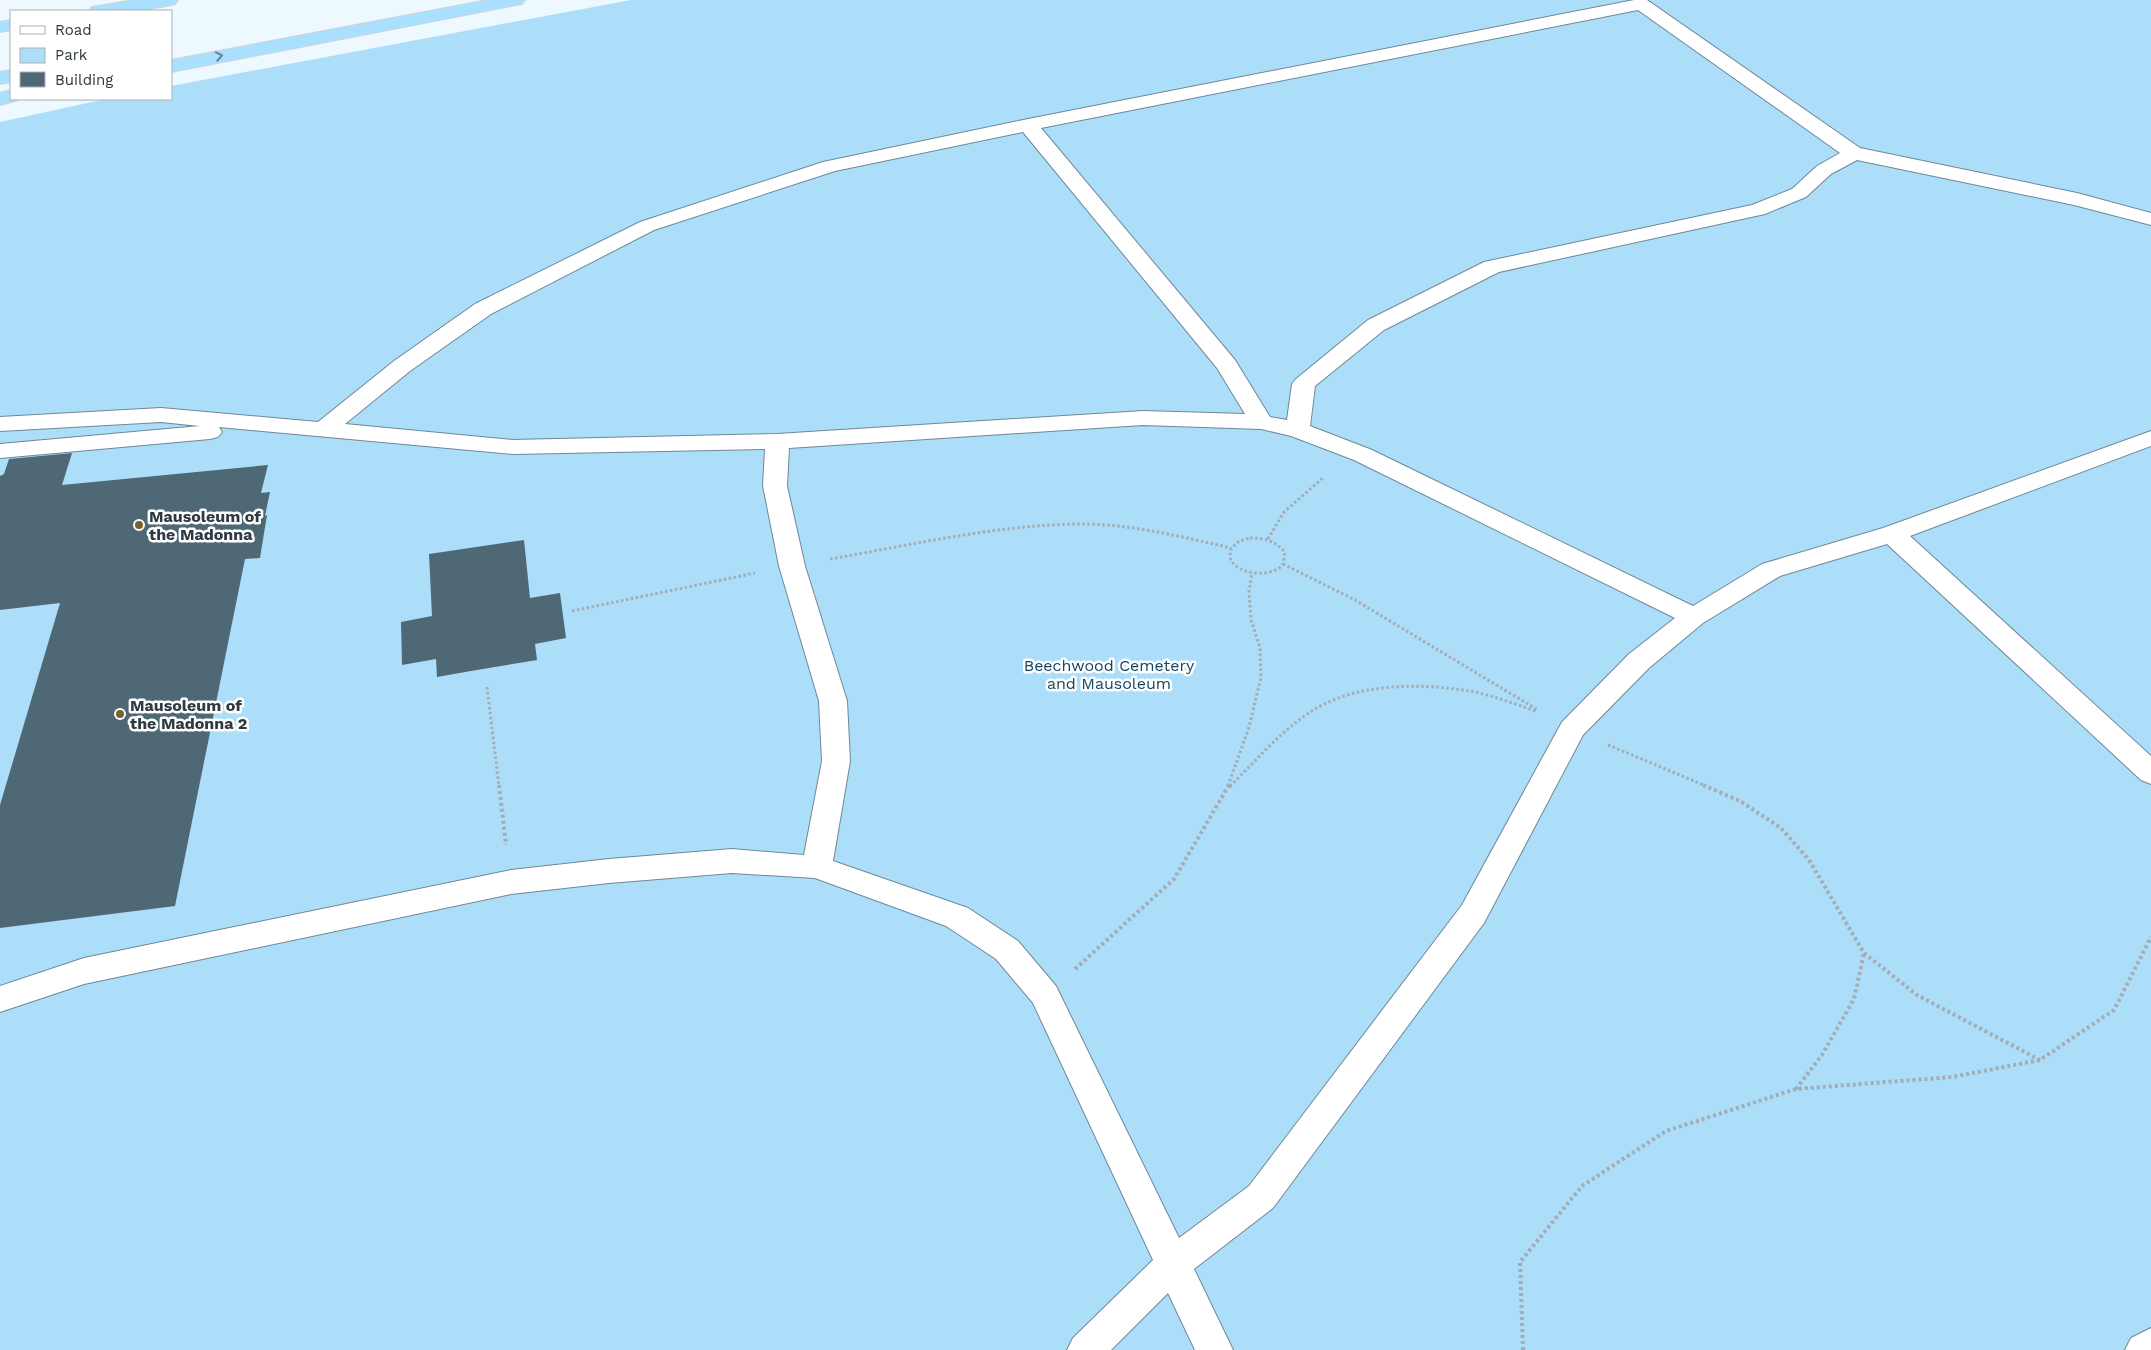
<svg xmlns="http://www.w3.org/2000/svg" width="2151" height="1350" viewBox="0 0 2151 1350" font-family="'Work Sans',sans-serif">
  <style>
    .green { fill: #acdefa }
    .building { fill: #4f6876 }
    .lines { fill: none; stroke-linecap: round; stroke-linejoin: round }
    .minor-casing { stroke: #6e8897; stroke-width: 2 }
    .highway-casing { stroke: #d1d3d5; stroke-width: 2 }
    .path-far1 { stroke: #a2adb4; stroke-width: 3; stroke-dasharray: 2.5 2.5; stroke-linecap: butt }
    .path { stroke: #a2adb4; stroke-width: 4; stroke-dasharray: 3 3; stroke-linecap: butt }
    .minor { fill: #fff; fill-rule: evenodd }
    .highway { fill: #a9e0ff; fill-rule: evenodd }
    .oneway { stroke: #658496 }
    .poi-dot { fill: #786030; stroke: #fff; stroke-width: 2 }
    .labels { text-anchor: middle; stroke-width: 5; stroke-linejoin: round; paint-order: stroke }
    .poi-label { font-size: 16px; font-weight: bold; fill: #2e3940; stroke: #fff; text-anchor: start }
    .park-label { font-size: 16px; fill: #154860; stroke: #fff }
  </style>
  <rect width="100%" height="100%" fill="#edf8ff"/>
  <!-- green -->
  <path class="green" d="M631 0H2151V1350H0V122L106 99H171V86Z"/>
  <!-- building -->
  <g class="building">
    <path d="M72 453 62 485 268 465 261 493 270 492 265 516 267 515 260 558 245 559 175 906 0 928V805L60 603 0 610V476L4 474 9 459Z"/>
    <path d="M524 540 530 598 560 593 566 638 535 644 537 660 471 671 437 677 436 659 402 665 401 622 432 616 429 554Z"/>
  </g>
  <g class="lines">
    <defs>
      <g id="minor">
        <path d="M1634 0H1647L1860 148 2077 193 2151 213V225L2074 205 1857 160 1831 174 1806 197 1765 214 1499 272 1384 330 1315 386 1310 426 1372 450 1693 606 1762 564 1883 528 2151 431V446L1910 536 2151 756V784L2141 780 1887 544 1780 576 1703 623 1649 668 1583 735 1484 923 1273 1208 1194 1269 1233 1350H1195L1168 1293 1111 1350H1067L1073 1338 1153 1260 1033 1003 996 959 946 926 815 878 732 873 609 883 511 894 84 984 0 1012V986L84 958 511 870 609 859 732 849 804 855 822 761 819 701 779 566 763 486 765 449 513 454 219 427 222 432 218 437 210 439 0 458V444L200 426 161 422 0 431V417L161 408 318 422 394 361 475 304 640 222 823 162 1028 119ZM1638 10 1840 153 1817 166 1792 189 1752 205 1484 262 1368 320 1296 379 1292 384 1287 420 1270 417 1235 360 1041 128ZM1023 132 1217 368 1245 414 1143 411 777 434 513 440 345 424 410 371 491 314 654 230 835 171ZM1143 425 1261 429 1291 436 1354 460 1675 618 1629 654 1562 722 1462 905 1249 1186 1179 1238 1056 986 1018 941 968 908 833 861 850 761 847 701 805 566 787 486 789 448Z"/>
        <path d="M2151 1328V1350H2125L2131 1338Z"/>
      </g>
      <g id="highway">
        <path d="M134 0H178L175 4C147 11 118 13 89 11L92 7Z"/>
        <path d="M488 0H525L522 4 516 5 171 72V60Z"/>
        <path d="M11 20V30L0 32V22Z"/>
        <path d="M11 70V82L0 84V72Z"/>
        <path d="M11 90V99H19L18 100 0 105V93Z"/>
      </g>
    </defs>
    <!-- minor casing -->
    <use href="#minor" class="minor-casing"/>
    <!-- highway casing -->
    <use href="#highway" class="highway-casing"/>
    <!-- path-far1 -->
    <g class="path-far1">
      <path d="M1250 538C1265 538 1275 541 1285 552 1284 556 1284 561 1283 564 1273 579 1234 575 1230 557 1230 554 1231 552 1231 549L1239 541Z"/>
      <path d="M1268 539 1284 512 1324 477"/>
      <path d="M830 559C911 545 992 526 1074 524 1127 523 1179 536 1231 548"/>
      <path d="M1283 564 1355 600 1538 710"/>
      <path d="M572 611 755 573"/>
      <path d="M487 687 499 786"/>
      <path d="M1608 745 1706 786"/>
      <path d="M1228 786 1249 727 1261 677 1260 648 1251 620 1249 591 1252 573"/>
      <path d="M1230 786C1257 760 1284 727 1317 708 1359 683 1422 683 1469 691 1493 695 1515 704 1538 712"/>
    </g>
    <!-- path -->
    <g class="path">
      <path d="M499 785 506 845"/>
      <path d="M1703 785 1740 801 1781 828 1809 860 1864 953 1917 995 2040 1060"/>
      <path d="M1229 787 1231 785"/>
      <path d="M1075 969 1174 879 1229 785"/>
      <path d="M1796 1089 1822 1055 1854 999 1864 953"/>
      <path d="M1523 1350 1520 1262 1582 1186 1666 1131 1796 1089 1952 1077 2040 1060 2114 1010 2151 937"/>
    </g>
    <!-- minor -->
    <use href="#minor" class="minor"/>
    <!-- highway -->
    <use href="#highway" class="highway"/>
  </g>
  <!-- one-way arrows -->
  <defs><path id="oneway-chevron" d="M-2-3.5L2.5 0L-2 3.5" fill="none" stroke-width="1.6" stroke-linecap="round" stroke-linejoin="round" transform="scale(1.25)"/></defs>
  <use class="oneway" href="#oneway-chevron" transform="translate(219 56) rotate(-11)"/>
  <!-- markers -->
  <g class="poi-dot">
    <circle cx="139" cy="525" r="5"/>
    <circle cx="120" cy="714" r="5"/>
  </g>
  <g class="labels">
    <!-- poi labels -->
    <g class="poi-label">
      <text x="149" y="522">Mausoleum of<tspan x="149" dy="18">the Madonna</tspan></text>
      <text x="130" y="711">Mausoleum of<tspan x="130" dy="18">the Madonna 2</tspan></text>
    </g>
    <!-- park labels -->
    <g class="park-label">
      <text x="1109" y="671">Beechwood Cemetery<tspan x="1109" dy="18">and Mausoleum</tspan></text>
    </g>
  </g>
  <!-- legend -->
  <rect x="10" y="10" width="162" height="90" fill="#ffffff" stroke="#abb0b3"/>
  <rect x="20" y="26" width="25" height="8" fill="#ffffff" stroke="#abb0b3"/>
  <text x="55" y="35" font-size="15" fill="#2e3940">Road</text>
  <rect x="20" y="48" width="25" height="15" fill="#acdefa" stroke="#abb0b3"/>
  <text x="55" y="60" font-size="15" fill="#2e3940">Park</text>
  <rect x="20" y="72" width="25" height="15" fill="#4f6876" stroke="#abb0b3"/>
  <text x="55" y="85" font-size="15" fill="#2e3940">Building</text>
</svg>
